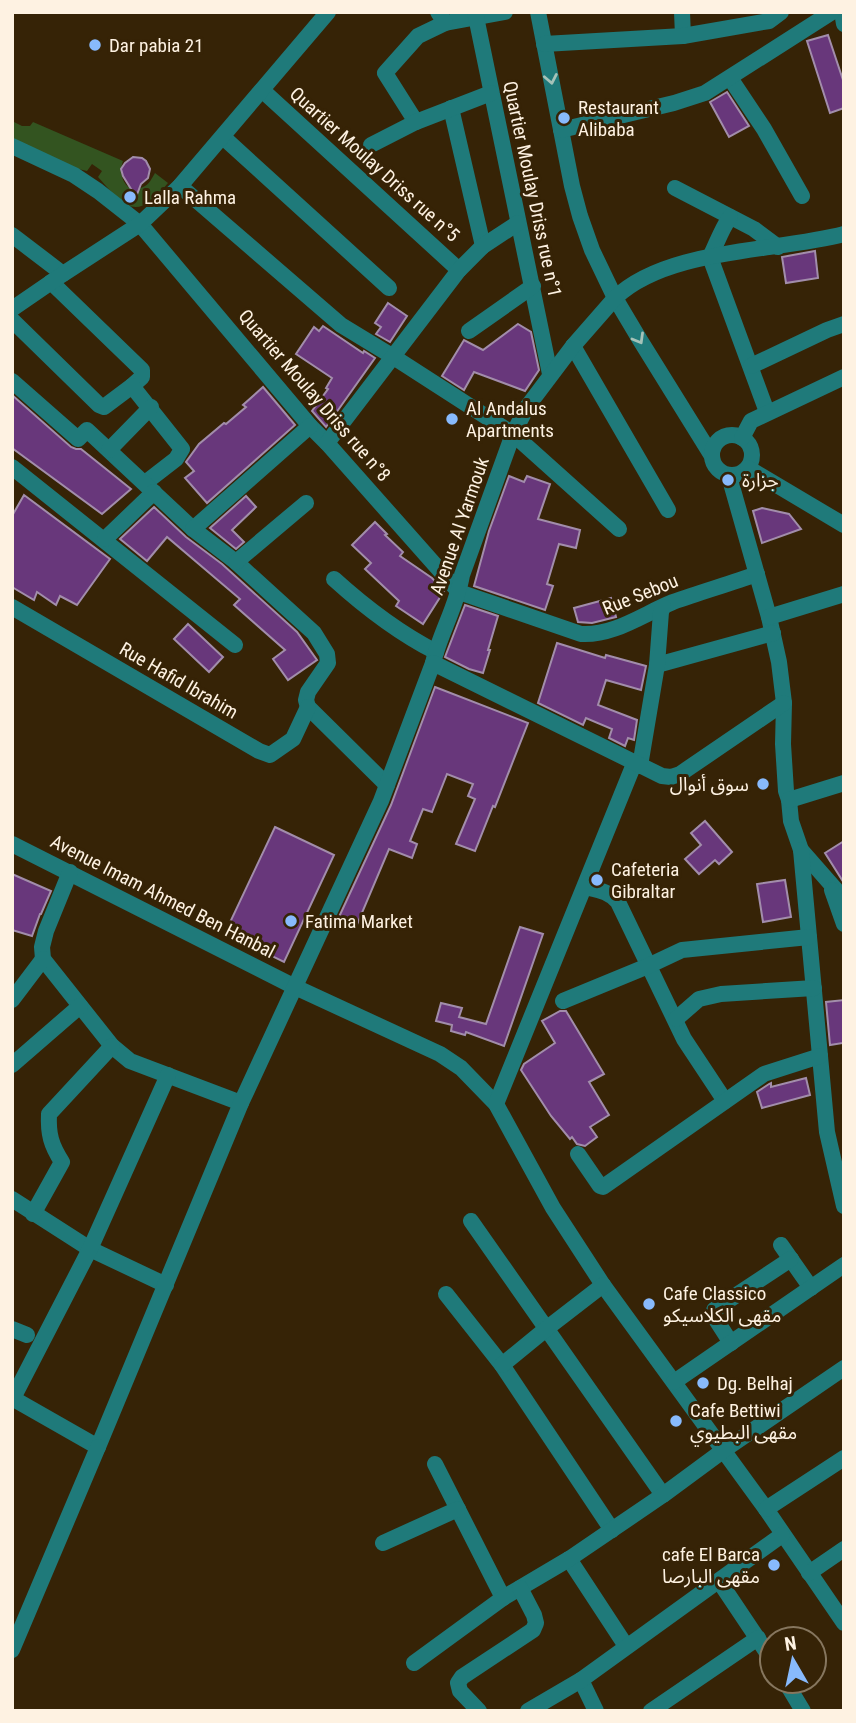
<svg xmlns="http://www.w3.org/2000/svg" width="856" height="1723" viewBox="0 0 856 1723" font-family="'Roboto Condensed','Noto Sans Arabic',sans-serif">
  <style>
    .green { fill: #335420 }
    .building { fill: #68377b; stroke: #a28dab; stroke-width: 2 }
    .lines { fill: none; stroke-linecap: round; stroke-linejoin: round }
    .minor { stroke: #1f7a7a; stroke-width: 16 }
    .oneway { stroke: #a5c2b8 }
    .poi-dot { fill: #88bafc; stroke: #362306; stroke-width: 2.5 }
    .labels { text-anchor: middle; stroke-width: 6; stroke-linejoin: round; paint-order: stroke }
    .poi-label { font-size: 19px; fill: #fef2e2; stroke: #362306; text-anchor: start }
    .street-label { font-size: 19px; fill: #fef2e2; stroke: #362306 }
  </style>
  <rect width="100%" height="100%" fill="#362306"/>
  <!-- green -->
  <path class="green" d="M12 121 22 126H30L33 122 123 161C118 174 125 196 143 187 149 185 152 178 155 173L168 183C137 221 127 210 98 177L102 171 92 164 87 171 70 167 12 141Z"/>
  <!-- building -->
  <g class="building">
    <path d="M828 35 844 83V108L830 113 807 41Z"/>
    <path d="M727 92 749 126 729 137 710 102Z"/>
    <path d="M133 157 142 158 146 161 150 169 148 178 141 184 136 197 123 176 121 169 125 163Z"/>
    <path d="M815 251 818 278 786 283 782 257Z"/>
    <path d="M388 303 407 316 390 342 376 334 381 327 375 323Z"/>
    <path d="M518 324 531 332 539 370 525 391 474 372 464 390 442 376 464 340 483 350Z"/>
    <path d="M323 326 363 353 364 351 375 358 326 427 312 411 328 389 326 388 332 378 296 354 314 327 319 331Z"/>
    <path d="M263 387 295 425 207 503 185 478 194 471 186 462 199 444 224 423 226 424 246 407 243 405Z"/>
    <path d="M12 395 71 447 76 449H81L131 489 102 514 12 448Z"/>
    <path d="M509 476 524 482 527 476 550 484 538 519 580 530 576 548 559 544 547 584 553 586 545 610 474 586 489 531Z"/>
    <path d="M24 495 110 559 77 605 60 596 56 605 37 592 34 600 12 587V516Z"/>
    <path d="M246 496 256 507 232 530 244 542 236 549 210 528Z"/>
    <path d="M154 507 186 537 222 564 297 632 317 660 288 680 273 659 285 650 234 605 240 599 167 537 147 561 120 539Z"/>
    <path d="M762 508 789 514 801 529 762 543 753 511Z"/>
    <path d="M375 522 387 534 385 535 403 552 400 556 432 578 444 591 423 624 396 606 399 601 365 569 371 563 352 545Z"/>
    <path d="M611 598 616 617 592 623 578 622 574 608Z"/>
    <path d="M465 605 498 616 488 650H490L483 673 469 669 445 657Z"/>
    <path d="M188 624 223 657 209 672 174 639Z"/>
    <path d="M557 643 605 658 606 655 646 666 641 690 606 680 598 705 637 720 634 740 628 738 625 746 609 738 612 729 586 718 583 725 538 703Z"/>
    <path d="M435 687 528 723 495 807 493 806 475 851 456 844 475 799 468 796 473 784 447 774 432 812 423 809 410 841 417 844 412 858 389 849 356 927 338 919 391 805Z"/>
    <path d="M705 821 732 852 719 864 715 860 699 874 685 859 701 845 691 833Z"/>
    <path d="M275 827 334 855 284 962 225 933Z"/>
    <path d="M844 841V883L825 853Z"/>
    <path d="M12 874 51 891 41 914H40L32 936 12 930Z"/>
    <path d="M785 880 791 917 763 922 757 884Z"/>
    <path d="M520 927 543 934 504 1046 466 1032 465 1035 451 1031 452 1025 436 1021 441 1003 462 1008 459 1017 486 1024Z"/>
    <path d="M844 1000 843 1043 830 1045 826 1002Z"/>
    <path d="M560 1011H566L604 1074 589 1082 609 1115 590 1127 597 1137 585 1146 577 1144 572 1137 570 1139 551 1116 521 1070 524 1064 555 1043 542 1021Z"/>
    <path d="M806 1078 810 1095 762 1108 757 1092 769 1084 771 1083V1087Z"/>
  </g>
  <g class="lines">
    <!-- minor -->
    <g class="minor">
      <path d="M438 12 445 23 505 12"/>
      <path d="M475 12 550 374"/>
      <path d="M538 12 572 186 580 216 592 250 615 298 640 340 712 456"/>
      <path d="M682 12 683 36"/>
      <path d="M842 12 844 24"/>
      <path d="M544 44 683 36 769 21 781 12"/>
      <path d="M730 78 764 129 802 196"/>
      <path d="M262 90 459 270"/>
      <path d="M451 108 483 246"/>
      <path d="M416 122 385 73 418 36 445 23"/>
      <path d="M561 130 674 103 705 93 832 12"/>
      <path d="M223 137 389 288"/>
      <path d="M371 145 416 122 491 93"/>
      <path d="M12 146 74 175 98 191 140 224 310 426 327 443 459 592 581 634C614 636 643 614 673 602 701 592 729 584 757 574"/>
      <path d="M180 186 341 325 392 356 513 434 619 529"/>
      <path d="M675 188 754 229 778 247"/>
      <path d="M730 217C721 230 717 243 710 257L767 412"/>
      <path d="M12 235 63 274"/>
      <path d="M51 282 142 370V377L132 386"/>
      <path d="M12 309 63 274 140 224 180 186 328 12"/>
      <path d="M12 320 99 405 104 407 132 386 182 449 176 459 145 483"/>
      <path d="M469 331 533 286"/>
      <path d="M573 346 668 510"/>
      <path d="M751 366 827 330 844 324"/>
      <path d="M12 381 78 439 87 430 193 529 236 562 314 633 327 654 328 663 308 692 306 700 308 707 387 785"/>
      <circle cx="732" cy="455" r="20"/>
      <path d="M742 438 751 421 844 377"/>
      <path d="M327 443 459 270 483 246 518 223"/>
      <path d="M109 450 151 407"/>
      <path d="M12 467 235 645"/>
      <path d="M748 468 844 525"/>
      <path d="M729 476 769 617 779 662 784 703 783 744 786 791 789 800 791 821 801 850 844 899"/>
      <path d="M193 529 310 426"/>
      <path d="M105 539 154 492"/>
      <path d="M236 562 306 503"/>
      <path d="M334 579C366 608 397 632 436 652"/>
      <path d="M12 607 259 751 270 755 293 739 308 707"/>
      <path d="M769 617 844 594"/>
      <path d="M433 663C440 633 457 606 462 575L513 434 527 407 573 346 615 298C667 248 776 252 844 234"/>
      <path d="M657 665 773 633"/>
      <path d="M640 766 657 665 661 612 663 607"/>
      <path d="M789 800 844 783"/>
      <path d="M12 844 295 987 440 1054 461 1068 496 1104 553 1208 603 1285 766 1509 844 1623"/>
      <path d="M801 850 827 1132 844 1206"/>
      <path d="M70 872 46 931 42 947 43 959 112 1046 130 1061 241 1103"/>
      <path d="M585 887C598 890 609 891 618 902L684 1039 725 1101"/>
      <path d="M832 890 844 924"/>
      <path d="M12 1000 43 959"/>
      <path d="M563 1001 648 966 682 950 809 937"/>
      <path d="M676 1019 699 999 721 994 814 988"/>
      <path d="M12 1065 80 1006"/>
      <path d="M496 1104 634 764"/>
      <path d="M578 1154 600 1186 603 1187 764 1074 820 1056"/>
      <path d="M12 1199 90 1249 166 1285"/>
      <path d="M33 1214 62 1162C51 1145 48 1134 49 1114L112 1046"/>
      <path d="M471 1221 663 1495"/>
      <path d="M781 1245 811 1288"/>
      <path d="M446 1294 502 1365 612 1530"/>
      <path d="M12 1329 27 1335"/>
      <path d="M731 1343 713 1315 714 1310 791 1259"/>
      <path d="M502 1365 546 1329 603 1285"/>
      <path d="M674 1382 844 1265"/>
      <path d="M12 1398 98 1447 241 1103 381 801 433 663 662 776 671 777 680 774 784 703"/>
      <path d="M12 1400 90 1249 168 1075"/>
      <path d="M435 1464 503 1598"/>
      <path d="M766 1509 844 1458"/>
      <path d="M383 1543 458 1509"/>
      <path d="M569 1559 626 1646"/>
      <path d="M809 1573 844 1549"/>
      <path d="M719 1581 772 1660"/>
      <path d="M12 1650 98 1447"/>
      <path d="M414 1663 503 1598 569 1559 663 1495 724 1450 844 1368"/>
      <path d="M581 1680 596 1711"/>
      <path d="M785 1681 803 1711"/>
      <path d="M479 1711 460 1691 458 1683 462 1677 533 1630 536 1623 534 1615 520 1588"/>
      <path d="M528 1711 581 1680 782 1535"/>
      <path d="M651 1711 758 1638"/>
    </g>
  </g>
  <!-- one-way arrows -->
  <defs><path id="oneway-chevron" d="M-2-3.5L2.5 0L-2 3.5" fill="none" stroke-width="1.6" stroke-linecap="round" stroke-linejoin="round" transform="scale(1.75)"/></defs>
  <g class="oneway">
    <use href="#oneway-chevron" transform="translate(551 79) rotate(79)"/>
    <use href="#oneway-chevron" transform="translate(639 339) rotate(60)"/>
  </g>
  <!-- markers -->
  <g class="poi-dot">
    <circle cx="95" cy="45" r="7"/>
    <circle cx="564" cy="118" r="7"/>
    <circle cx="130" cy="197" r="7"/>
    <circle cx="452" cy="419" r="7"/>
    <circle cx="728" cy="480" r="7"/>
    <circle cx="763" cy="784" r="7"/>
    <circle cx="597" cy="880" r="7"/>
    <circle cx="291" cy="921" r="7"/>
    <circle cx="649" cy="1304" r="7"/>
    <circle cx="703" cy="1383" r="7"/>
    <circle cx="676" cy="1421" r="7"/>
    <circle cx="774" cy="1565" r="7"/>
  </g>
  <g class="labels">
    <!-- poi labels -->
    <g class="poi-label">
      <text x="109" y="52">Dar pabia 21</text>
      <text x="578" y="114">Restaurant<tspan x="578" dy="22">Alibaba</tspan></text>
      <text x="144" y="204">Lalla Rahma</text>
      <text x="466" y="415">Al Andalus<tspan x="466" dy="22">Apartments</tspan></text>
      <text x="742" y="487">جزارة</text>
      <text x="749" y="791" text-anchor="end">سوق أنوال</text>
      <text x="611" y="876">Cafeteria<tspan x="611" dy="22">Gibraltar</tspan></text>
      <text x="305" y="928">Fatima Market</text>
      <text x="663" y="1300">Cafe Classico<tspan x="663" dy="22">مقهى الكلاسيكو</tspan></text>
      <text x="717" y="1390">Dg. Belhaj</text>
      <text x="690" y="1417">Cafe Bettiwi<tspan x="690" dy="22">مقهى البطيوي</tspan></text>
      <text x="760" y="1561" text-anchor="end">cafe El Barca<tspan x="760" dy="22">مقهى البارصا</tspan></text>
    </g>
    <!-- street labels -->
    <g class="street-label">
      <text transform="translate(375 164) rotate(42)" y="7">Quartier Moulay Driss rue n°5</text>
      <text transform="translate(533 189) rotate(78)" y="7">Quartier Moulay Driss rue n°1</text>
      <text transform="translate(315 395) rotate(49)" y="7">Quartier Moulay Driss rue n°8</text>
      <text transform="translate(459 526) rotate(-71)" y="7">Avenue Al Yarmouk</text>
      <text transform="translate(640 594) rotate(-22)" y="7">Rue Sebou</text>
      <text transform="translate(179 680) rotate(30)" y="7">Rue Hafid Ibrahim</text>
      <text transform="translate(163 896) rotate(27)" y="7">Avenue Imam Ahmed Ben Hanbal</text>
    </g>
  </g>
  <!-- border -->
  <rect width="856" height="1723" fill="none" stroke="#fef2e2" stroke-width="28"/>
  <!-- north arrow -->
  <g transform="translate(793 1660) rotate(351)"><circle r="33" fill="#362306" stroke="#86765e" stroke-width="2"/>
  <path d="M0-5L12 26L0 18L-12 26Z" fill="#88bafc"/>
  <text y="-10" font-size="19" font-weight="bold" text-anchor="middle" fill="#fef2e2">N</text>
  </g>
</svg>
